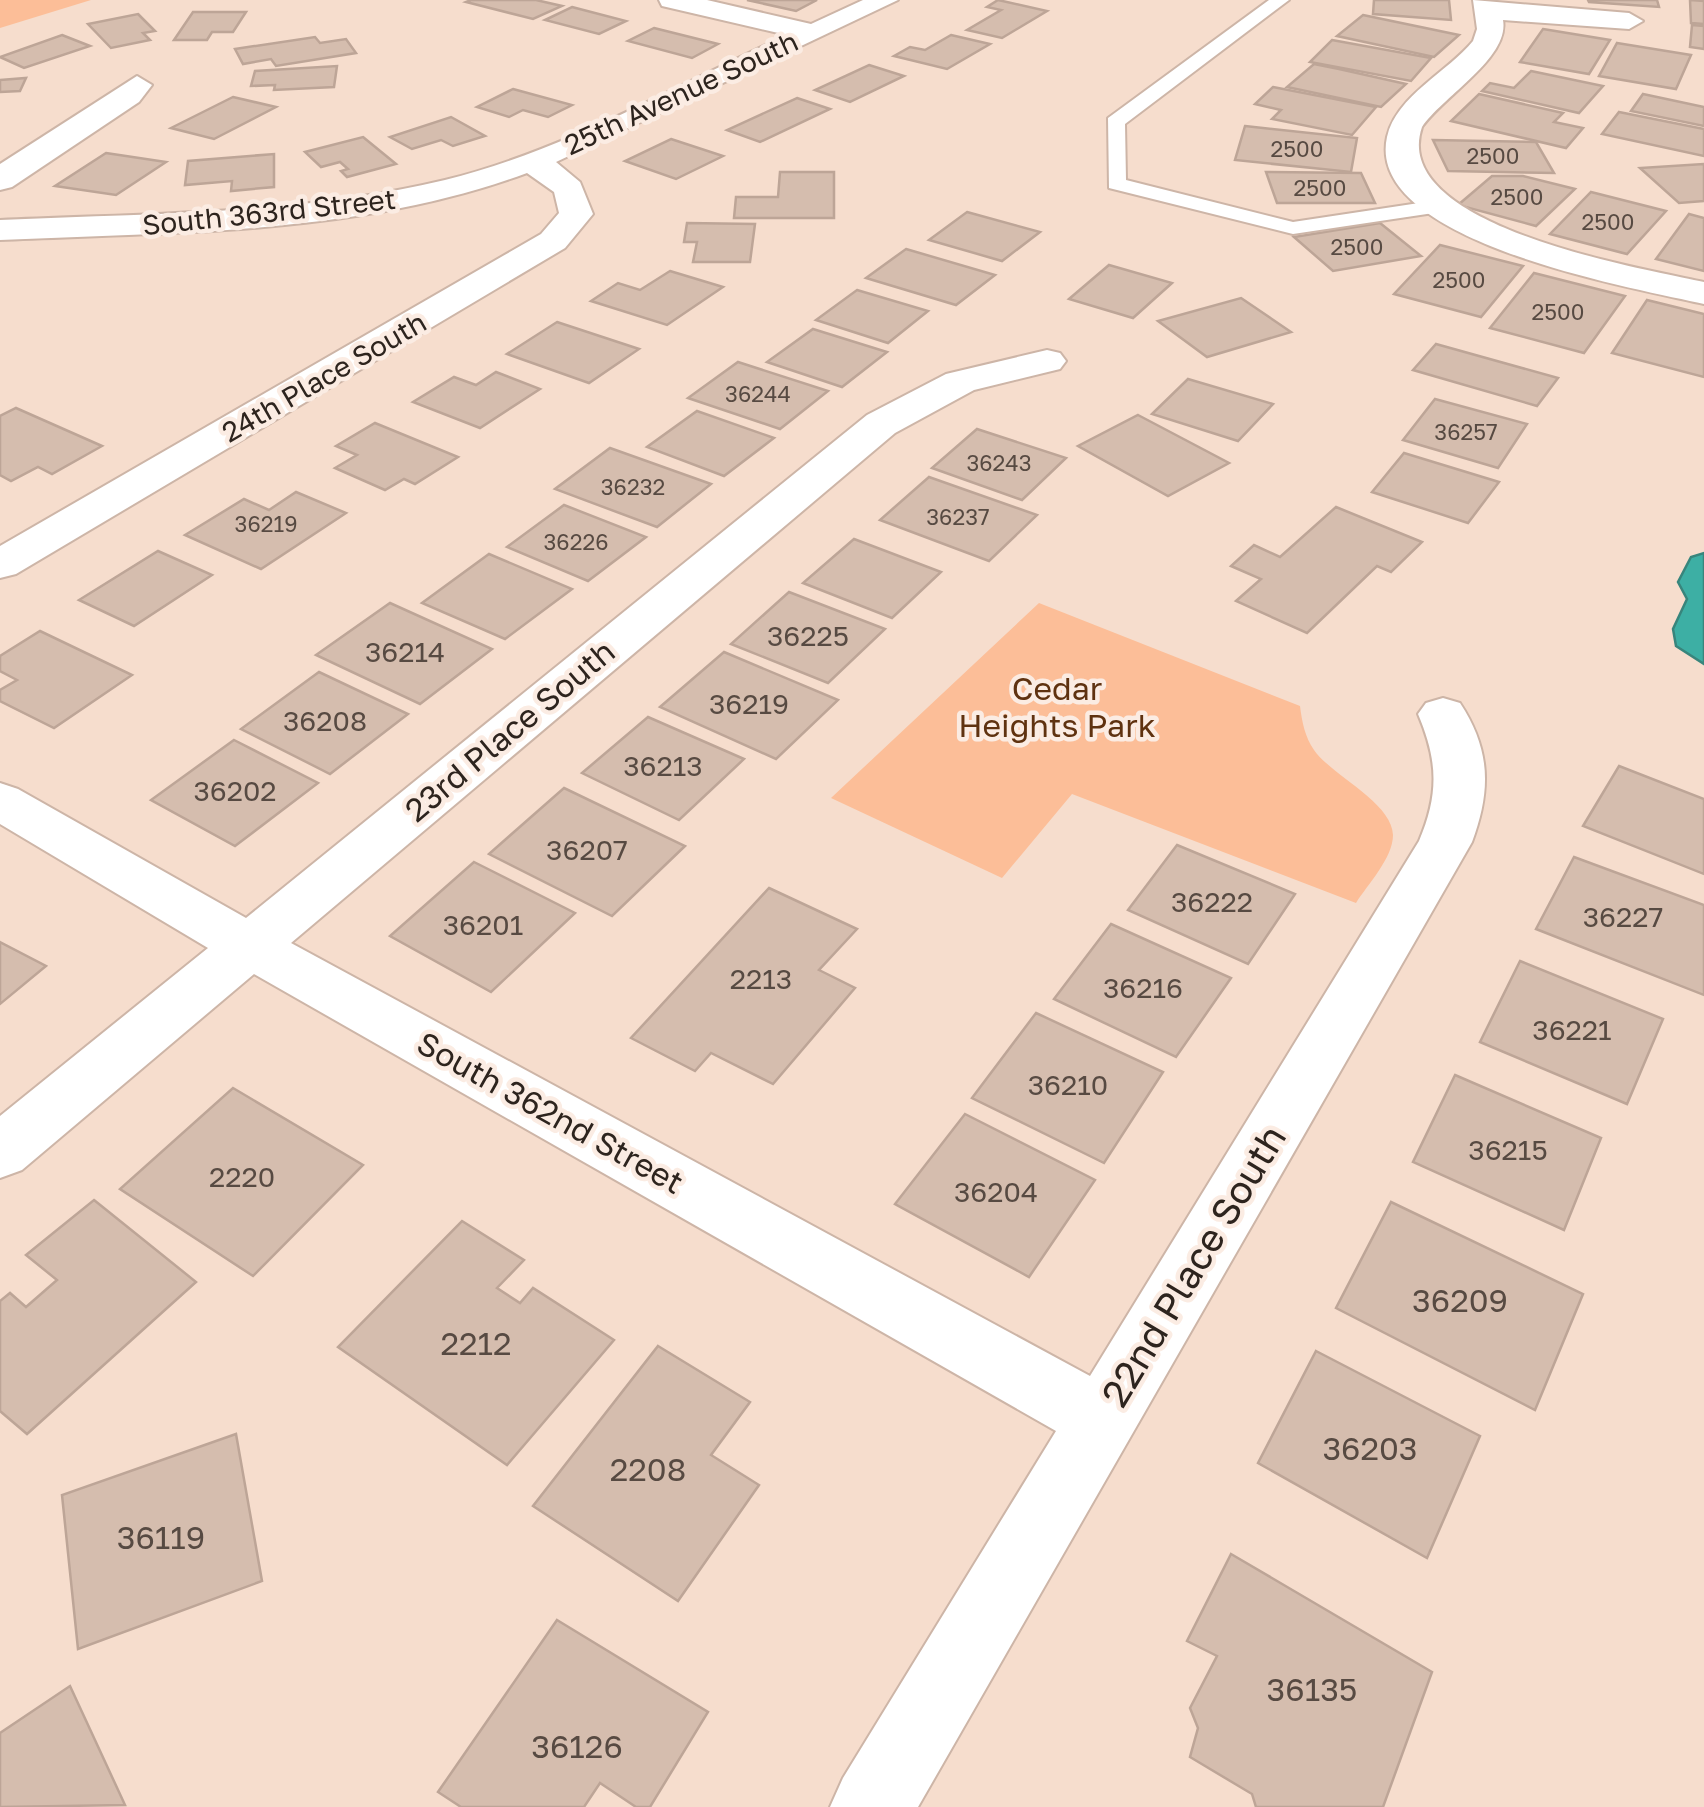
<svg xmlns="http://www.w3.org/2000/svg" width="1704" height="1807" viewBox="0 0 1704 1807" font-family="'Golos Text',sans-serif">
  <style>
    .green { fill: #fcbe98 }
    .water { fill: #3dafa4; stroke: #38857c; stroke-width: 2.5 }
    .building { fill: #d5bdae; stroke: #bda597; stroke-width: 2.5 }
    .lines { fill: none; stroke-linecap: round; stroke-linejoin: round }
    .lane-casing { stroke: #cdb5a7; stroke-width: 4 }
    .street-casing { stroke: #cdb5a7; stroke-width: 4 }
    .lane { fill: #fff; fill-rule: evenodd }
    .street { fill: #fff; fill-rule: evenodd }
    .labels { text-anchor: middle; stroke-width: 9; stroke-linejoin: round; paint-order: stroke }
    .far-number-label { font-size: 22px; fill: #574a42 }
    .far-street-label { font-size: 28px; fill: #2d241e; stroke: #fbece3 }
    .number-label { font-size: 28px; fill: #574a42 }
    .park-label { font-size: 32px; fill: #5f3210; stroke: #fbece3 }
    .street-label { font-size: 32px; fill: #2d241e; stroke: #fbece3 }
    .near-number-label { font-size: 32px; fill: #574a42 }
    .near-street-label { font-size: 38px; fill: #2d241e; stroke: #fbece3 }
  </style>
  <rect width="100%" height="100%" fill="#f6ddcd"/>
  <!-- green -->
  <g class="green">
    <path d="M0 0H91L0 28Z"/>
    <path d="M1039 603 1300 706C1302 722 1305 737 1314 750 1331 775 1392 802 1393 835 1393 858 1368 884 1356 903L1072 794 1002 878 831 798Z"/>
  </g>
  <!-- water -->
  <path class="water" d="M1704 553V664L1676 646 1673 629 1687 599 1678 582 1691 557Z"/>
  <!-- building -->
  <g class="building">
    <path d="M471 0H536L562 6 533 19 466 2Z"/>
    <path d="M747 0H817L796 11Z"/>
    <path d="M998 0 1047 11 1002 38 967 30 1001 10 987 7Z"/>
    <path d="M1374 0H1449L1451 20 1373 14Z"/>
    <path d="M1588 0H1657L1659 7 1589 2Z"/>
    <path d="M1690 0 1704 1V24L1691 23Z"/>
    <path d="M572 7 626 21 599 34 545 20Z"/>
    <path d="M193 12H246L233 32H212L207 40H174Z"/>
    <path d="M138 14 155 31 143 33 150 40 111 48 88 24Z"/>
    <path d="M1363 15 1459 35 1434 57 1337 36Z"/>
    <path d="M1692 25 1704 26V49L1690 47Z"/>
    <path d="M654 28 718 44 692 58 628 41Z"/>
    <path d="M1543 29 1610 40 1589 74 1520 62Z"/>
    <path d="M62 35 90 46 24 68 0 57Z"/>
    <path d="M951 35 990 44 947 69 894 56 910 47 925 50Z"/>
    <path d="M315 37 320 43 346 39 356 53 276 66 271 59 243 64 235 49Z"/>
    <path d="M1332 40 1431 58 1411 81 1310 62Z"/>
    <path d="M1617 43 1691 55 1676 89 1599 76Z"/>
    <path d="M1314 64 1339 69 1406 84 1381 107 1287 87Z"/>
    <path d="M869 65 904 76 850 102 815 90Z"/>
    <path d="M337 66 334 87 274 90 275 85 251 86 255 71Z"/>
    <path d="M1531 71 1603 86 1579 113 1482 91 1490 83 1514 88Z"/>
    <path d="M26 78 20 91 0 92V80Z"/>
    <path d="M1273 87 1376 107 1352 135 1272 119 1281 110 1255 104Z"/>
    <path d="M513 89 572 105 548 117 523 110 509 117 477 107Z"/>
    <path d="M1479 94 1563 113 1554 122 1583 128 1566 148 1451 121Z"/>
    <path d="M1643 94 1704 107V126L1631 111Z"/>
    <path d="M233 97 276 107 214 139 171 128Z"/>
    <path d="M797 98 830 109 760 142 727 130Z"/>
    <path d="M1619 112 1704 129V156L1602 134Z"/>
    <path d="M451 117 485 136 453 146 441 140 412 149 390 137Z"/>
    <path d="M1245 126 1357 138 1351 172 1235 160Z"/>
    <path d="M363 137 396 164 347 177 341 171 348 169 340 162 321 167 305 152Z"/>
    <path d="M671 139 723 156 676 179 625 161Z"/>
    <path d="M1433 140 1536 142 1554 173 1448 171Z"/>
    <path d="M106 153 166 162 116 195 55 186Z"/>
    <path d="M274 154V187L231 191 232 181 185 185 188 161Z"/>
    <path d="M1704 164V201L1679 203 1640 168Z"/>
    <path d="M780 172H834V218H734L736 197H778Z"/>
    <path d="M1266 172 1361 173 1375 203H1277Z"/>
    <path d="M1492 176H1523L1575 189 1536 226 1458 205Z"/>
    <path d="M1591 192 1666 211 1627 254 1550 234Z"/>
    <path d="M967 212 1040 232 1002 261 929 240Z"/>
    <path d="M1689 214 1704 218V271L1656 259Z"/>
    <path d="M687 223 755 224 750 262H693L697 242H684Z"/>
    <path d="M1380 223 1421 256 1333 271 1294 237Z"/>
    <path d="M1440 245 1523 266 1481 317 1394 294Z"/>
    <path d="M906 249 995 275 956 305 866 278Z"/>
    <path d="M1109 265 1172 283 1133 318 1069 299Z"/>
    <path d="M670 271 723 287 667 325 591 301 618 283 640 290Z"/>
    <path d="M1534 273 1625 296 1584 353 1490 328Z"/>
    <path d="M857 290 928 311 888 343 816 320Z"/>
    <path d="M1241 298 1291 332 1207 357 1158 321Z"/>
    <path d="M1647 300 1704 314V377L1612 353Z"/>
    <path d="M557 322 639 349 589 383 507 354Z"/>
    <path d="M813 329 887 352 842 387 767 362Z"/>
    <path d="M1436 344 1558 378 1537 406 1413 370Z"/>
    <path d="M738 362 828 391 780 429 688 398Z"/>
    <path d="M496 372 540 389 480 428 413 402 454 377 476 385Z"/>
    <path d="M1188 379 1273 404 1238 441 1152 414Z"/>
    <path d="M1435 399 1527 424 1498 468 1403 440Z"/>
    <path d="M16 408 102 446 52 474 38 467 11 481 0 475V416Z"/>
    <path d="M697 411 774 438 724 476 647 447Z"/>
    <path d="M1138 415 1229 463 1168 496 1078 446Z"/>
    <path d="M375 423 458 457 415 484 404 479 385 490 335 468 357 455 336 446Z"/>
    <path d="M977 429 1066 458 1022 500 932 468Z"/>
    <path d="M610 448 711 484 657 527 555 489Z"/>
    <path d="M1404 453 1499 482 1468 523 1372 492Z"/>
    <path d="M929 477 1037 515 989 561 880 520Z"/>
    <path d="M296 492 346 513 261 569 185 535 244 499 269 510Z"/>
    <path d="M564 505 646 537 588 581 507 547Z"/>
    <path d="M1336 507 1422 542 1391 572 1377 566 1307 633 1236 601 1261 579 1231 566 1254 545 1280 557Z"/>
    <path d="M854 539 941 572 892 618 803 583Z"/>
    <path d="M158 551 212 575 134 626 79 600Z"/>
    <path d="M489 554 572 589 505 639 422 603Z"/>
    <path d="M789 592 885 629 828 683 731 644Z"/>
    <path d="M390 603 492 649 420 704 316 655Z"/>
    <path d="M40 631 132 675 54 728 0 701V690L17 680 0 671V656Z"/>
    <path d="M724 652 838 700 776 759 660 707Z"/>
    <path d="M319 672 408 714 330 774 241 729Z"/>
    <path d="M648 717 744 759 679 820 582 773Z"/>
    <path d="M234 740 318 783 235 846 151 800Z"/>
    <path d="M1619 766 1704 799V874L1583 826Z"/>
    <path d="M564 788 685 846 612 916 489 854Z"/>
    <path d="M1177 845 1295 894 1248 964 1128 910Z"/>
    <path d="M1574 857 1704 905V995L1536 929Z"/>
    <path d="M474 862 575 913 491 992 390 936Z"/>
    <path d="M769 888 857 929 819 970 855 988 773 1084 711 1053 695 1071 631 1038Z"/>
    <path d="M1111 924 1231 978 1176 1057 1054 999Z"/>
    <path d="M0 942 46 966 0 1004Z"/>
    <path d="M1520 961 1663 1019 1627 1104 1480 1042Z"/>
    <path d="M1036 1013 1163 1072 1104 1163 972 1098Z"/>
    <path d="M1455 1075 1601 1138 1564 1230 1413 1162Z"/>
    <path d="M233 1088 363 1165 253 1276 120 1189Z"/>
    <path d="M965 1114 1095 1180 1029 1277 895 1204Z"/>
    <path d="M94 1200 196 1282 27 1434 0 1411V1301L10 1293 26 1307 57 1280 26 1255Z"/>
    <path d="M1391 1202 1583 1294 1535 1410 1336 1308Z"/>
    <path d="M462 1221 524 1260 497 1288 520 1303 533 1288 614 1340 507 1465 338 1347Z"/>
    <path d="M658 1346 750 1402 711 1455 759 1485 678 1601 533 1506Z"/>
    <path d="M1316 1351 1480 1436 1427 1558 1258 1463Z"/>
    <path d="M236 1434 262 1581 78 1649 62 1495Z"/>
    <path d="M1231 1554 1432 1672 1383 1807H1256L1252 1794 1190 1757 1198 1728 1190 1708 1217 1656 1187 1641Z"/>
    <path d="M557 1620 708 1712 650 1807H636L600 1783 584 1807H461L438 1792Z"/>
    <path d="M70 1686 125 1805 0 1807V1733Z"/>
  </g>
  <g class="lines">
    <defs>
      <path id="lane" d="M1269 0H1289L1125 124 1126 180 1293 222 1439 200 1447 201V211L1293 234 1109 188 1108 118Z"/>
      <g id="street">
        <path d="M659 0H707L811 24 863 0H898L556 162 580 182 593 214 565 248 16 574 0 578V546L541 234 559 213 554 192 527 173C359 235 178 232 0 240V220C148 213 300 215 445 180 561 152 679 84 787 35L662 6Z"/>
        <path d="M1473 0 1629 13 1643 21 1629 29 1503 20C1510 58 1442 97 1422 127 1388 226 1640 268 1704 282V304C1635 288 1364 242 1387 137 1396 96 1449 71 1473 41L1477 29Z"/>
        <path d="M137 76 152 85 139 102 12 187 0 190V164Z"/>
        <path d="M1047 350 1060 353 1066 361 1060 369 974 390 895 433 291 943 1090 1376 1419 841C1439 794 1438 761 1418 714L1426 703 1443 698 1460 703C1491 750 1491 791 1472 842L918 1807H830L843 1778 1056 1431 254 974 22 1170 0 1178V1116L208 948 0 824V783L18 789 246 918 867 415 946 374Z"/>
      </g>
    </defs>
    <!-- lane casing -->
    <use href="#lane" class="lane-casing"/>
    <!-- street casing -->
    <use href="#street" class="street-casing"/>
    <!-- lane -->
    <use href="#lane" class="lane"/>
    <!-- street -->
    <use href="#street" class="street"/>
  </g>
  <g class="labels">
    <!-- far-number labels -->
    <g class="far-number-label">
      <text x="1297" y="157">2500</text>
      <text x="1493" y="164">2500</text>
      <text x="1320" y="196">2500</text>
      <text x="1517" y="205">2500</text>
      <text x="1608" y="230">2500</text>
      <text x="1357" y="255">2500</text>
      <text x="1459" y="288">2500</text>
      <text x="1558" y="320">2500</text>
      <text x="758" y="402">36244</text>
      <text x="1466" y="440">36257</text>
      <text x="999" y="471">36243</text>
      <text x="633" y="495">36232</text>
      <text x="958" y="525">36237</text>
      <text x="266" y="532">36219</text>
      <text x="576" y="550">36226</text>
    </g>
    <!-- far-street labels -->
    <g class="far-street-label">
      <text transform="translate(681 93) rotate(-25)" y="10">25th Avenue South</text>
      <text transform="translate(269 212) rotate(-6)" y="10">South 363rd Street</text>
      <text transform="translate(324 377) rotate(-30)" y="10">24th Place South</text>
    </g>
    <!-- number labels -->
    <g class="number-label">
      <text x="808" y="646">36225</text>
      <text x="405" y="662">36214</text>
      <text x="749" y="714">36219</text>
      <text x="325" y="731">36208</text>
      <text x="663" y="776">36213</text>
      <text x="235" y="801">36202</text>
      <text x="587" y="860">36207</text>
      <text x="1212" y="912">36222</text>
      <text x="1623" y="927">36227</text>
      <text x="483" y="935">36201</text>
      <text x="761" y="989">2213</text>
      <text x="1143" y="998">36216</text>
      <text x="1572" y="1040">36221</text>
      <text x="1068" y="1095">36210</text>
      <text x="1508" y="1160">36215</text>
      <text x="242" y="1187">2220</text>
      <text x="996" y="1202">36204</text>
    </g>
    <!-- park labels -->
    <g class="park-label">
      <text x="1057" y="700">Cedar<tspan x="1057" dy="37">Heights Park</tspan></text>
    </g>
    <!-- street labels -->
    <g class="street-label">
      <text transform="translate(510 731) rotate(-40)" y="11">23rd Place South</text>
      <text transform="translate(550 1113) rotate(29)" y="11">South 362nd Street</text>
    </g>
    <!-- near-number labels -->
    <g class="near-number-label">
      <text x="1460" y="1312">36209</text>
      <text x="476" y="1355">2212</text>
      <text x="1370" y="1460">36203</text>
      <text x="648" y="1481">2208</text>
      <text x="161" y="1549">36119</text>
      <text x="1312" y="1701">36135</text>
      <text x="577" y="1758">36126</text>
    </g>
    <!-- near-street labels -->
    <g class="near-street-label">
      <text transform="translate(1194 1266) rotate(-59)" y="13">22nd Place South</text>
    </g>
  </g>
</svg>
